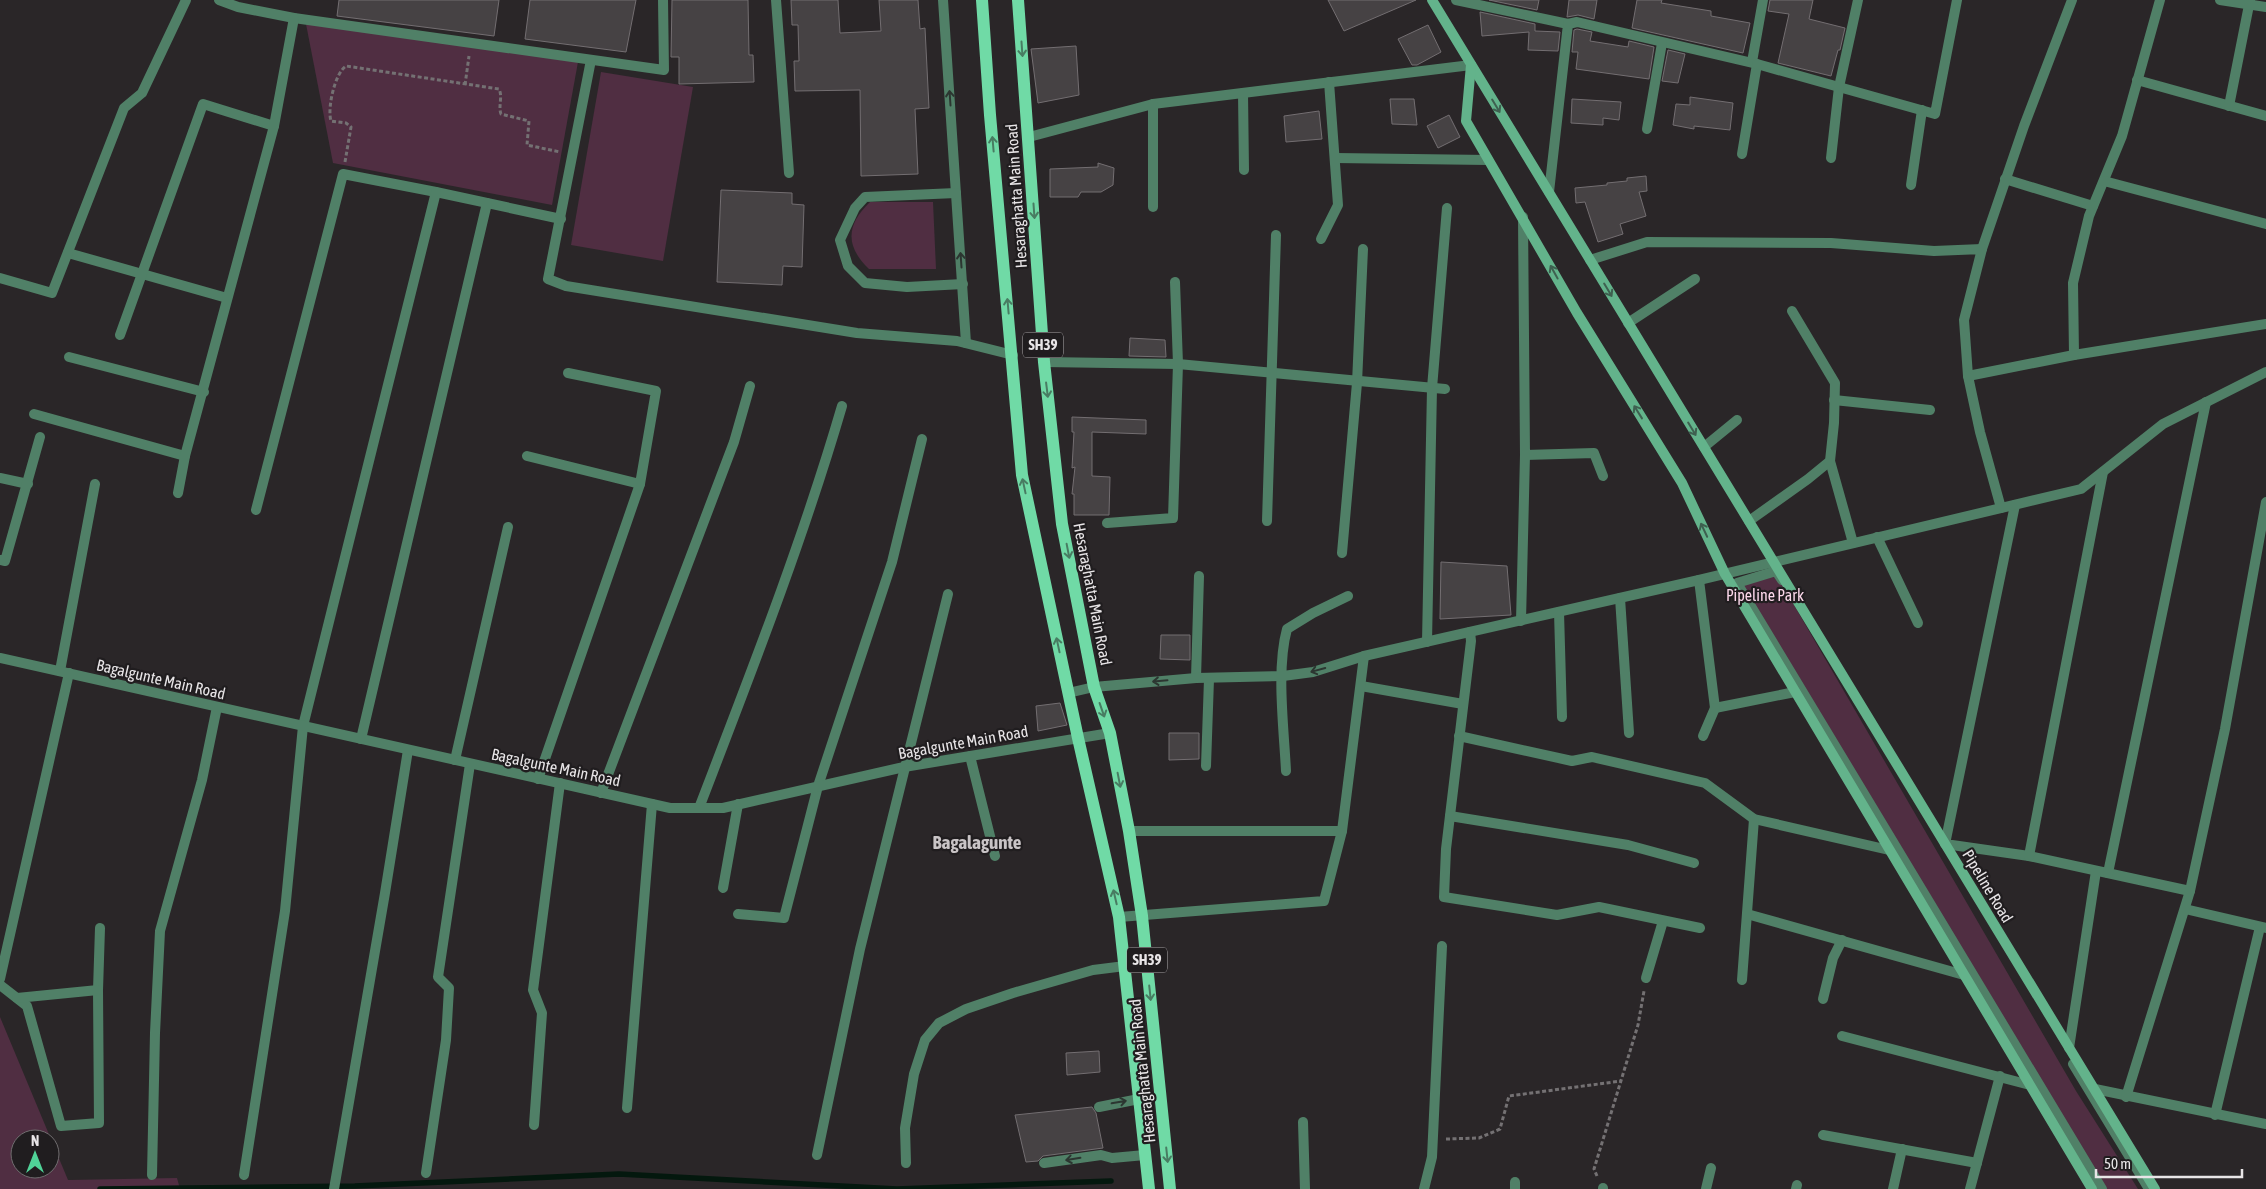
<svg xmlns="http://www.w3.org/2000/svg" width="2266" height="1189" viewBox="0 0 2266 1189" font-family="'Asap Condensed',sans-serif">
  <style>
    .green { fill: #502e42; fill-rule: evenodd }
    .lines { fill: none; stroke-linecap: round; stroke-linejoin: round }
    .stream { stroke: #04180e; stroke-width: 5.5 }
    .building { fill: #464244; stroke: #736e71 }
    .path { stroke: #747173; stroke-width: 3; stroke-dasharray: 4 2.5; stroke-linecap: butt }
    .service { stroke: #508067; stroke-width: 10 }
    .pedestrian { stroke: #508067; stroke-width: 10 }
    .minor { stroke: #508067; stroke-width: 10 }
    .tertiary { stroke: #508067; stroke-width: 10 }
    .secondary { stroke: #63b38b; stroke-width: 10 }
    .primary { stroke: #70daa6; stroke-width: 12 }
    .oneway { stroke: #487c62 }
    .oneway2 { stroke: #2c3631 }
    .oneway3 { stroke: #3e6050 }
    .labels { text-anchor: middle; stroke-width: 4.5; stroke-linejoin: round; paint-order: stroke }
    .shield { fill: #201d1f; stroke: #aca9ab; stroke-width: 1 }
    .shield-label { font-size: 15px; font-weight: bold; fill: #e8e5e7 }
    .street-label { font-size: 16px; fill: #e8e5e7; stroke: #201d1f }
    .park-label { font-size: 16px; fill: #fbd7ea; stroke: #201d1f }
    .quarter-label { font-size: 19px; font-weight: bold; fill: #c9c4c6; stroke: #201d1f }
  </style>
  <rect width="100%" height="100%" fill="#2a2628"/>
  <!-- green -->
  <g class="green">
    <path d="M306 24 578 62 552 205 333 163Z"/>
    <path d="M601 72 693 87 663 261 571 245Z"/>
    <path d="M870 202H933L936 269H869C845 246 846 225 870 202Z"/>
    <path d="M1773 569 2076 1091 2138 1189H2099L1733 580Z"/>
    <path d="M0 1017 68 1180 177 1178 180 1189H0ZM20 1139H50V1169H20Z"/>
  </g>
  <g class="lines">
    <!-- stream -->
    <path class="stream" d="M100 1189 355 1186 619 1174 897 1189 1111 1181"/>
  </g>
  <!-- building -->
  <g class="building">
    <path d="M339 0H499L494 36 337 16Z"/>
    <path d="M530 0H636L626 52 525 39Z"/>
    <path d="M672 0H748L749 55H753L754 82 679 84V57H671Z"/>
    <path d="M791 0H838L840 33 881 31 879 0H918L920 29 925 28 929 108 915 109 918 174 861 176 860 90 795 91 794 61H799L798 25H792Z"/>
    <path d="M1328 0H1416L1344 31Z"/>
    <path d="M1489 0H1539L1537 10Z"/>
    <path d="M1569 0H1597L1594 19 1578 15 1567 17Z"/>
    <path d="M1637 0H1662L1661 3 1711 11V16L1750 23 1743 53 1632 28Z"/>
    <path d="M1770 0H1813L1809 19 1845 28 1840 50H1838L1831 76 1778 63 1789 14 1768 11Z"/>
    <path d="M1480 12 1535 24V31L1560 32 1558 51 1528 50 1529 32 1482 36Z"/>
    <path d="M1428 25 1441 52 1417 65H1412L1398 39Z"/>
    <path d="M1577 29 1592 32 1590 41 1628 47 1629 41 1654 47 1649 79 1576 69 1578 52H1572L1574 30Z"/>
    <path d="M1076 46 1079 95 1038 103 1031 49Z"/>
    <path d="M1668 50 1685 54 1678 83 1662 81Z"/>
    <path d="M1690 97 1733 103 1730 130 1694 126V129L1673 125 1676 104 1690 105Z"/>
    <path d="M1390 99H1414L1417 125 1392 124Z"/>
    <path d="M1572 99 1621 102 1619 120 1603 118V125L1571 123Z"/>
    <path d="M1319 111 1322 139 1286 142 1284 116Z"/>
    <path d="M1449 115 1460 137 1438 148 1427 126Z"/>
    <path d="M1098 163 1114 168 1113 185 1101 192H1081L1078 197H1050V169L1098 167Z"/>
    <path d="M1646 176 1647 191 1639 192 1646 216 1620 224 1623 234 1598 242 1585 202 1576 203 1575 188 1607 185V183L1627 181V178Z"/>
    <path d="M721 190 792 193V204L804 205 802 267 783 266 782 285 717 282Z"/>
    <path d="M1130 338 1165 340 1166 357 1129 356Z"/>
    <path d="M1072 417 1146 420V434L1092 432V476L1110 477 1109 515H1074V494H1072L1075 467 1072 468 1074 432H1072Z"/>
    <path d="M1441 562 1507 566 1511 615 1440 619Z"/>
    <path d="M1161 635H1190V660L1160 659Z"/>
    <path d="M1060 703 1067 725 1038 731 1036 706Z"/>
    <path d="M1169 733H1199V759L1169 760Z"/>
    <path d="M1099 1051 1100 1072 1067 1075 1066 1053Z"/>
    <path d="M1092 1107 1096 1113 1103 1148 1043 1156 1038 1161 1026 1162 1015 1115Z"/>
  </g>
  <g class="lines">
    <!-- path -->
    <g class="path">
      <path d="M465 85 469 56"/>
      <path d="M345 162 351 127 346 123 331 121C327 108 335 73 346 66L499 89C503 97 498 106 501 114L529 121 527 145 560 152"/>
      <path d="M1446 1139 1479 1138 1500 1129 1509 1096 1621 1081"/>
      <path d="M1597 1176 1594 1169 1638 1025 1644 991"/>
    </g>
    <!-- service -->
    <g class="service">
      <path d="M943 0 966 343"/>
      <path d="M956 193 865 197 855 208 840 240 848 266 865 283 907 287 963 284"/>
      <path d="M1628 323 1695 279"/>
      <path d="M1834 400 1930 410"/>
      <path d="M1704 447 1737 420"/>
      <path d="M1830 461 1853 543"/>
      <path d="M1749 521 1808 479 1830 461 1834 423 1835 383 1792 311"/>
      <path d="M1099 1107 1139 1099"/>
      <path d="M906 1163 905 1128 914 1074 925 1040 939 1023 966 1009 1013 993 1093 970 1125 966"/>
      <path d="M1044 1163 1101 1155 1112 1158 1145 1155"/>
    </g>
    <!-- pedestrian -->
    <g class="pedestrian">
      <path d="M1782 580 1776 571 1737 583 2102 1189"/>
      <path d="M2073 1064 2149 1189"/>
    </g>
    <!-- minor -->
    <g class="minor">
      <path d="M219 0 238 7 294 18 664 70 663 0"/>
      <path d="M776 0 789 173"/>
      <path d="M1456 0 1568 24 1549 192"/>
      <path d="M2160 0 2122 136 2089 216 2073 283 2074 355 2266 324"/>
      <path d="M1568 24 1577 22 1757 64 1742 154"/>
      <path d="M591 60 548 279 566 286 857 333 957 341 1013 355"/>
      <path d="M1752 62 1763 0"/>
      <path d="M1757 64 1935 114 1957 0"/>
      <path d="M2137 80 2266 116"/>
      <path d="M1243 93 1244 170"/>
      <path d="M2229 106 2250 0"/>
      <path d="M1647 129 1662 43"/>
      <path d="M1029 137 1153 104 1471 65"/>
      <path d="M1335 158 1488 160"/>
      <path d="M1831 158 1839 87 1858 0"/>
      <path d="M2005 179 2093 206"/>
      <path d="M2104 181 2266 224"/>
      <path d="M1911 185 1922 110"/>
      <path d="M1153 207V104"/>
      <path d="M1523 217 1525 455 1594 453 1603 476"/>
      <path d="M1321 239 1338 205 1329 82"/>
      <path d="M1982 249 2024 126 2072 0"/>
      <path d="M68 253 227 298"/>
      <path d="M1590 260 1647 242 1831 243 1934 251 1982 249 1964 320 1968 376 1980 432 2001 508"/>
      <path d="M0 278 52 293 124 108 142 93 186 0"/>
      <path d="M120 335 203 104 274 126"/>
      <path d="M69 357 204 392"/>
      <path d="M1044 362 1178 364 1445 389"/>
      <path d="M568 373 656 391 640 484"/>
      <path d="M1968 376 2074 355"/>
      <path d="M34 414 185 456"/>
      <path d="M527 456 640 484 538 779"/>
      <path d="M0 478 28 484"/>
      <path d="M178 493 185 456 274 126 294 18"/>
      <path d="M2015 505 1945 844 2029 856 2190 891 2225 729 2266 502"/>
      <path d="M256 510 343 174 436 192 561 219"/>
      <path d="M1267 521 1276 235"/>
      <path d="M1107 523 1173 518 1178 364 1175 282"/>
      <path d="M1877 537 1918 623"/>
      <path d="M1342 553 1357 383 1363 249"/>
      <path d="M0 560 5 561 40 437"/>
      <path d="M1699 580 1715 708 1795 692"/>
      <path d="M1620 598 1629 733"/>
      <path d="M1559 612 1562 717"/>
      <path d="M1521 621 1525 455"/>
      <path d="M1470 632 1471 641 1446 849 1444 897 1557 915 1599 907 1700 928"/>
      <path d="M1427 642 1432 388 1447 208"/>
      <path d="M60 671 95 484"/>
      <path d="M1196 678 1199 576"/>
      <path d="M1361 686 1463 704"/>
      <path d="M1459 736 1572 761 1592 757 1705 783 1754 819 1889 850"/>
      <path d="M1703 736 1715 708"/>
      <path d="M361 739 487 203"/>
      <path d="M970 756 995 856"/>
      <path d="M455 760 508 527"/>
      <path d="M1206 766 1209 679"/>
      <path d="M1286 771C1284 729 1276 669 1287 629L1313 613 1348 596"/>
      <path d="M601 793 734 442 750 386"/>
      <path d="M699 808C750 675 802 543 842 406"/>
      <path d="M1450 816 1628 845 1694 863"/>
      <path d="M1129 831H1342"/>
      <path d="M2029 856 2103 472"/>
      <path d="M2108 873 2206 402"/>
      <path d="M723 888 738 804"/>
      <path d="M2185 909 2266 928"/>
      <path d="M738 914 784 918 818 786 892 562 922 439"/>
      <path d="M1747 914 1964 975"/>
      <path d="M1119 917 1324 901 1342 831 1364 656"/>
      <path d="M1646 978 1663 921"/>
      <path d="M0 979 69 673"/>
      <path d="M1742 980 1754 819"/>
      <path d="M0 985 27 1006 61 1126 99 1123 98 990 100 928"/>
      <path d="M17 998 98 990"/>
      <path d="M1823 999 1833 958 1842 940"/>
      <path d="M1842 1036 2030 1085"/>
      <path d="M2069 1048 2096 871"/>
      <path d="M2095 1089 2266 1124"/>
      <path d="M2126 1097 2190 891"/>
      <path d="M627 1108 652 804"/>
      <path d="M2215 1115 2260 927"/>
      <path d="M1303 1122 1305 1189"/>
      <path d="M534 1125 542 1013 533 990 560 783"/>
      <path d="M1823 1135 1977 1163"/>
      <path d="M817 1155 860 949 948 594"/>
      <path d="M426 1173 446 1040 449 988 438 977 470 764"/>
      <path d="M152 1175 155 1033 160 931 202 780 217 707"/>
      <path d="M244 1175 285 911 303 726 436 192"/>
      <path d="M334 1189 385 893 408 750"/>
      <path d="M1424 1189 1432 1157 1442 946"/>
      <path d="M1515 1189V1182"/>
      <path d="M1603 1189V1188"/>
      <path d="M1706 1189 1711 1168"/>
      <path d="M1796 1189 1797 1185"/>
      <path d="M1893 1189 1902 1149"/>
      <path d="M1970 1189 2000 1076"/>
    </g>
    <!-- tertiary -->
    <g class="tertiary">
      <path d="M2220 0 2266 7"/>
      <path d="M0 658 670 808H723L904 767 1110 733"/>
      <path d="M1068 693 1094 687 1196 678 1283 676 1313 672 1364 656 1699 580 2081 489 2163 424 2266 372"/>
    </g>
    <!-- secondary -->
    <g class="secondary">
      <path d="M1432 0 2155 1189"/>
      <path d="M1471 65 1466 121 1577 313 1682 483 1725 574 2092 1189"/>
    </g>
    <!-- primary -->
    <g class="primary">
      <path d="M982 0 990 115 1022 475 1078 738 1119 917 1149 1189"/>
      <path d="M1018 0 1044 362 1062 524 1094 687 1110 733 1129 831 1142 916 1170 1189"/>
    </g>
  </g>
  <!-- one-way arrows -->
  <defs><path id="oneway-shaft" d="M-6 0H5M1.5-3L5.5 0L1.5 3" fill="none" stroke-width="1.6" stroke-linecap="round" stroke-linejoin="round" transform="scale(1.25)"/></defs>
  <g class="oneway">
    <use href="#oneway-shaft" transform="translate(1022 49) rotate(86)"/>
    <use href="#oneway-shaft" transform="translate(993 144) rotate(-95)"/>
    <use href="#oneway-shaft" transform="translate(1034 211) rotate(86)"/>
    <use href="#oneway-shaft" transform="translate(1008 306) rotate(-95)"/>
    <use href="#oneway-shaft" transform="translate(1047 390) rotate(83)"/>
    <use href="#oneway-shaft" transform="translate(1024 486) rotate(-102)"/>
    <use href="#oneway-shaft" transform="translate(1068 551) rotate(79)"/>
    <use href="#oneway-shaft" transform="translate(1058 645) rotate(-102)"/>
    <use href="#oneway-shaft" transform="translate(1102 710) rotate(71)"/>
    <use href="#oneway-shaft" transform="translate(1119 780) rotate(79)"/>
    <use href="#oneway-shaft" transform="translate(1115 897) rotate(-103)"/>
    <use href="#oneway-shaft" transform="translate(1150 993) rotate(84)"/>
    <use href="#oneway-shaft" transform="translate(1167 1155) rotate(84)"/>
  </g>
  <g class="oneway2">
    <use href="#oneway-shaft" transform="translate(950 98) rotate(-94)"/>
    <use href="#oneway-shaft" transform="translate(961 260) rotate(-94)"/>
    <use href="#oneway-shaft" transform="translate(1318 670) rotate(165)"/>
    <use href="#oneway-shaft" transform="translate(1160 681) rotate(175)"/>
    <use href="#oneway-shaft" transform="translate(1119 1102) rotate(-10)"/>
    <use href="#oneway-shaft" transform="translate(1073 1159) rotate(171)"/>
  </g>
  <g class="oneway3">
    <use href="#oneway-shaft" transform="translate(1496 106) rotate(59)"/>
    <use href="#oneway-shaft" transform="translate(1554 272) rotate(-119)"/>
    <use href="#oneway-shaft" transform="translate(1608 290) rotate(59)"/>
    <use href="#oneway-shaft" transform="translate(1638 412) rotate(-122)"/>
    <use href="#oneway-shaft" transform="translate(1692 429) rotate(59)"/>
    <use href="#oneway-shaft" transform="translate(1704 530) rotate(-115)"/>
  </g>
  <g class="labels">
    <!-- shield labels -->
    <g class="shield">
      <rect x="1023" y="332.5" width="40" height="25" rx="4"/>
      <rect x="1127" y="947.5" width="40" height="25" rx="4"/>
    </g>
    <g class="shield-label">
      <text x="1043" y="350">SH39</text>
      <text x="1147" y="965">SH39</text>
    </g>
    <!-- street labels -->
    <g class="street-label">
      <text transform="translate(1016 196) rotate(-94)" y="6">Hesaraghatta Main Road</text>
      <text transform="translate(1093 594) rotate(79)" y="6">Hesaraghatta Main Road</text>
      <text transform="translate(161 679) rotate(13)" y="6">Bagalgunte Main Road</text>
      <text transform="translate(963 742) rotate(-10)" y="6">Bagalgunte Main Road</text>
      <text transform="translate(556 767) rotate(12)" y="6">Bagalgunte Main Road</text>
      <text transform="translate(1988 886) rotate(59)" y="6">Pipeline Road</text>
      <text transform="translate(1142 1071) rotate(-96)" y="6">Hesaraghatta Main Road</text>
    </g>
    <!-- park labels -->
    <g class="park-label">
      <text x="1765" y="601">Pipeline Park</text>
    </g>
    <!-- quarter labels -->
    <g class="quarter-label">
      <text x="977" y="849">Bagalagunte</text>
    </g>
  </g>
  <!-- north arrow -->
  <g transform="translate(35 1154)"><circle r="24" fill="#201d1f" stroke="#706d6f"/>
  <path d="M0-4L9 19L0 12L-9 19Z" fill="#50d398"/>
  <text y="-8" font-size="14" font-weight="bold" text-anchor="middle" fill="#e8e5e7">N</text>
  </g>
  <!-- scale -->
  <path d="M2096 1169v8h146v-8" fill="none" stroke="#e8e5e7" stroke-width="2.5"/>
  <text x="2104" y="1169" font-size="15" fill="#e8e5e7" stroke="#201d1f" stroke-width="4" paint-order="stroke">50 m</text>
</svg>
